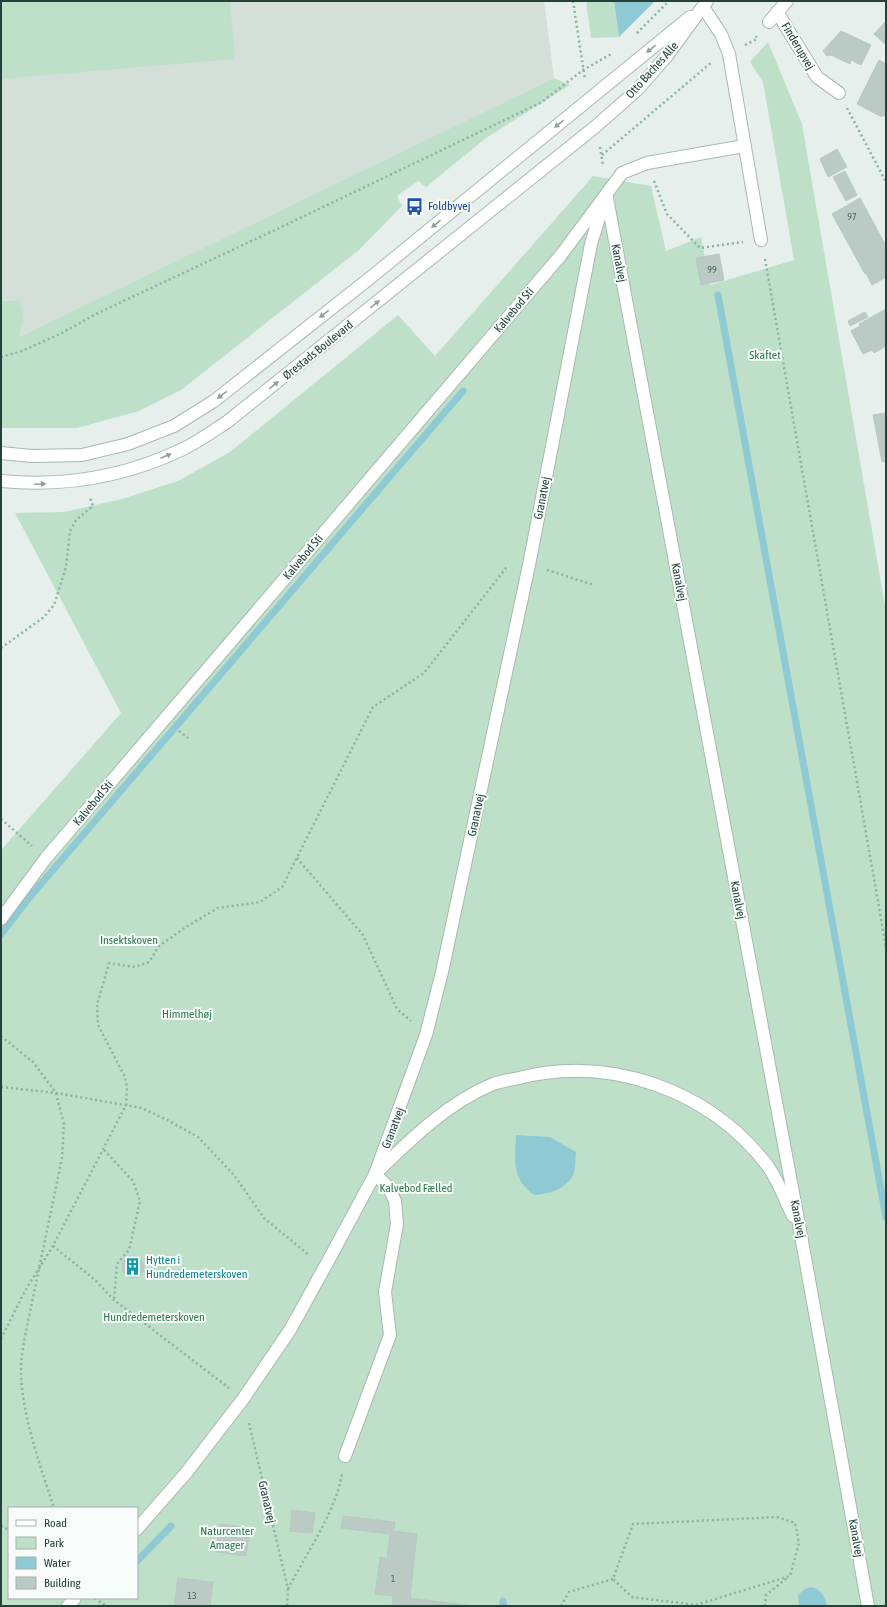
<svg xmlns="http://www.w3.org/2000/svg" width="887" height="1607" viewBox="0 0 887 1607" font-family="'Asap Condensed',sans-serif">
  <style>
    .built { fill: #d4dfda }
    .green { fill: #bfe0c8; fill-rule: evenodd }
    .water { fill: #8ec9d4 }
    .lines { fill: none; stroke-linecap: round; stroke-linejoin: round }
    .stream { stroke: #8ec9d4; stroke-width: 7 }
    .building { fill: #bbcac4; stroke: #b8c9c2 }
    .minor-casing { stroke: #a8b8b2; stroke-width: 14 }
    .path { stroke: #86b3a5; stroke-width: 2.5; stroke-dasharray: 2 3; stroke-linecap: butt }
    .minor { stroke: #fff; stroke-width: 12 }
    .path-bridge { stroke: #86b3a5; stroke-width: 2.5; stroke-dasharray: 2 3; stroke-linecap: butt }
    .oneway { fill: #92a09c }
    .labels { text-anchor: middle; stroke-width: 4; stroke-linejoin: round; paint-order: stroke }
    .number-label { font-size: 10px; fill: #4a645c }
    .street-label { font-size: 12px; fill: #24423a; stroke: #f7fbf9 }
    .transit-label { font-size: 12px; fill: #164399; stroke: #f7fbf9; text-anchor: start }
    .park-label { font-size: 12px; fill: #2d7a4b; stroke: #f7fbf9 }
    .culture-label { font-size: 12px; fill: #0d838f; stroke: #f7fbf9; text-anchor: start }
  </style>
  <rect width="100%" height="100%" fill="#e6efeb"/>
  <!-- built -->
  <path class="built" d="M1 1H544L554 78 19 337 24 317 20 300 1 301Z"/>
  <!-- green -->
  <g class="green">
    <path d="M1 1H230L235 59 1 79Z"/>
    <path d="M586 1H614L619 37 591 38Z"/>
    <path d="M768 42 802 124 886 612V1606H1V850L121 713 15 513 64 512 122 499 178 481 230 452 398 315 435 356 593 176 651 186 666 251 701 237 710 285 794 260 763 82 750 62ZM9 1508H137V1598H9Z"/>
    <path d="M554 78 570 85 486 138 426 187 418 181 397 196 402 206 359 250 181 390 139 411 77 428H1V301L20 300 24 317 19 337Z"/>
  </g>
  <!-- water -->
  <g class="water">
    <path d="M614 1H655L619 37Z"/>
    <path d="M516 1135 550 1137 576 1152C575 1159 576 1170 573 1175 565 1190 549 1194 534 1195 511 1178 515 1160 516 1135Z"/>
    <path d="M812 1587C821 1590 825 1596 827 1606H799L798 1595 805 1589Z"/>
  </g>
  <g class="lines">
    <!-- stream -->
    <g class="stream">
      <path d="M718 295 886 1217"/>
      <path d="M1 934 29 898 463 391"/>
      <path d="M137 1561 171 1526"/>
      <path d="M503 1601V1606"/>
    </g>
  </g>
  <!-- building -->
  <g class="building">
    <path d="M886 21V45L874 34Z"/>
    <path d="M841 31 871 45 861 65 851 60 850 64 831 55 827 56 823 51Z"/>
    <path d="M879 60 886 64V117L883 115 882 117 857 104Z"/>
    <path d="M837 149 847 167 828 177 820 159Z"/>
    <path d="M845 171 857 195 846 201 833 177Z"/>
    <path d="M860 198 886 246V277L872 285 866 273 865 274 832 214Z"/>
    <path d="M719 254 724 280 701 285 696 258Z"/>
    <path d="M886 309V346L874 353 872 350 863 354 851 331 860 326 859 324Z"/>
    <path d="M865 312 868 317 850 326 848 321Z"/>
    <path d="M886 413V461L882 462 873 415Z"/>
    <circle cx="133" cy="1267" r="11"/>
    <path d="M292 1510 315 1513 312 1533 290 1531Z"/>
    <path d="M343 1516 395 1522 394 1531 417 1534 410 1598 375 1594 380 1557 387 1558 390 1534 341 1528Z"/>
    <path d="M220 1524 250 1528 246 1556 216 1552Z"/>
    <path d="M178 1578 213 1582 210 1606H174Z"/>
    <path d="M393 1596 410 1598 474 1606H392Z"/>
  </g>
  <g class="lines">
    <defs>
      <g id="minor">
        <path d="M703 7 721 34 729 54 761 240"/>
        <path d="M777 12 817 77 839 93"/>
        <path d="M769 22 787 1"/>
        <path d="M607 198 800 1230 868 1606"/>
        <path d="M1 453 32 456 82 455 128 444 174 426 214 401 370 278 690 17"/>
        <path d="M1 481C64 487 125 477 183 449 198 442 213 431 227 422L595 127 637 90 666 57 707 1"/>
        <path d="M1 919 46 858 561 255 622 173 647 163 744 146"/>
        <path d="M345 1456 390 1335 385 1292 397 1224 395 1201 389 1188 375 1174C410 1140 447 1103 493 1084 501 1081 511 1080 519 1078 611 1055 709 1090 767 1165 778 1180 785 1200 793 1216"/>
        <path d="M137 1529 186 1473 243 1399 290 1330 327 1263 375 1174 426 1035 442 972 529 565 591 244 606 195"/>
        <path d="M68 1606 75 1598"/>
      </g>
    </defs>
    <!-- minor casing -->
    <use href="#minor" class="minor-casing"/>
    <!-- path -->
    <g class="path">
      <path d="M573 1 585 80"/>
      <path d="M637 33 669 1"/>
      <path d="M745 45 757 39 756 36"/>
      <path d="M847 108 886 182"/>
      <path d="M600 147 603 165"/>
      <path d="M602 155 712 62"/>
      <path d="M654 181 667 214 700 248 743 242"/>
      <path d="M765 259 886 947"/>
      <path d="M1 357 22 351 62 333 96 314 296 220 542 102 583 70 613 53"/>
      <path d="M547 570 594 585"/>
      <path d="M1 648 44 617 54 605 66 567 70 531 76 520 93 506 90 498"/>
      <path d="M179 731 188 738"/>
      <path d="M1 819 32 846"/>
      <path d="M297 858 363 935 397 1009 411 1021"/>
      <path d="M1 1087 56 1093 142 1108 169 1121 198 1137 234 1175 264 1218 310 1256"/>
      <path d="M104 1150 133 1181 140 1201 129 1250 117 1264 114 1300"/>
      <path d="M53 1246 94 1279 114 1300 229 1388"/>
      <path d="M1 1339 26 1289 53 1246 126 1105 127 1087 125 1077 98 1025 97 1005 109 963 135 967 149 962 159 946 186 927 218 908 260 902 282 887 373 707 424 673 506 568 509 567"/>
      <path d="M249 1423 288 1589 287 1606"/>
      <path d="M777 1517 795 1523 799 1543 790 1576 696 1605 632 1597 613 1579 633 1524Z"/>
      <path d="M1 1526 9 1530"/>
      <path d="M288 1589C306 1554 335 1513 342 1474"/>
      <path d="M95 1598 106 1606"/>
      <path d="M561 1606 569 1592 613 1579"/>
      <path d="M765 1606 766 1595 788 1577"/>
    </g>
    <!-- minor -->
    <use href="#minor" class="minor"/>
    <!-- path-bridge -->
    <path class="path-bridge" d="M1 1036 33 1062 56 1093 64 1124 62 1158 24 1341C23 1350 21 1359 21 1368 20 1410 41 1468 54 1508"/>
  </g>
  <!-- one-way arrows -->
  <defs><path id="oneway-solid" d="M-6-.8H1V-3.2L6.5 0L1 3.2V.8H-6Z"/></defs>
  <g class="oneway">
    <use href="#oneway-solid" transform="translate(651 49) rotate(141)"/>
    <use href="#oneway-solid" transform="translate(559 124) rotate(141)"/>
    <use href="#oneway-solid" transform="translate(436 224) rotate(141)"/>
    <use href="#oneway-solid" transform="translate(375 304) rotate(-39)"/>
    <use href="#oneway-solid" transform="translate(324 314) rotate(142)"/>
    <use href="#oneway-solid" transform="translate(274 385) rotate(-39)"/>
    <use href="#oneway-solid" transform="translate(222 395) rotate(142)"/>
    <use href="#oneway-solid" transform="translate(166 456) rotate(-23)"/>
    <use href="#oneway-solid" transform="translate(40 484) rotate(-3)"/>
  </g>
  <!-- icons -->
  <defs>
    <symbol id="bus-bare" viewBox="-9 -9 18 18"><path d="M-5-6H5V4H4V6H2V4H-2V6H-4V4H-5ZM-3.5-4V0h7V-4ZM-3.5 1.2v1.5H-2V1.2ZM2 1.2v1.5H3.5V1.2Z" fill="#1a4fb4" stroke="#f7fbf9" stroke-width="2.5" paint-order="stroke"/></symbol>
    <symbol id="building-bare" viewBox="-9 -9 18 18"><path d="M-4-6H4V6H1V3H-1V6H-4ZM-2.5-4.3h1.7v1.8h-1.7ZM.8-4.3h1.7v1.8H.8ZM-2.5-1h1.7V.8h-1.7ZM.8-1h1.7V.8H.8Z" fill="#0f9aa8" stroke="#f7fbf9" stroke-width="2.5" paint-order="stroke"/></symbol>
  </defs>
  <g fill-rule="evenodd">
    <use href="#bus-bare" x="402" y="194" width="25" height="25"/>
    <use href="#building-bare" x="120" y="1254" width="25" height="25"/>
  </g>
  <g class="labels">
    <!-- number labels -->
    <g class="number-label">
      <text x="852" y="220">97</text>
      <text x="712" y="273">99</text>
      <text x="393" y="1582">1</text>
      <text x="192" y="1599">13</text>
    </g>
    <!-- street labels -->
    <g class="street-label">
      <text transform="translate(798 46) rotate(59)" y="4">Finderupvej</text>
      <text transform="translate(652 70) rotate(-48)" y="4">Otto Baches Alle</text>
      <text transform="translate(619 263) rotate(79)" y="4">Kanalvej</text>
      <text transform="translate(514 310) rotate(-50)" y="4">Kalvebod Sti</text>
      <text transform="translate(318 350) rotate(-39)" y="4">Ørestads Boulevard</text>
      <text transform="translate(542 498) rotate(-79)" y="4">Granatvej</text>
      <text transform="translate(303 557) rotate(-50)" y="4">Kalvebod Sti</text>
      <text transform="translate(679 582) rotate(79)" y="4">Kanalvej</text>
      <text transform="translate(93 803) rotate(-50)" y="4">Kalvebod Sti</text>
      <text transform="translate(476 815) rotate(-78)" y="4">Granatvej</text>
      <text transform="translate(738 900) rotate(79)" y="4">Kanalvej</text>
      <text transform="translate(393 1128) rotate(-69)" y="4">Granatvej</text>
      <text transform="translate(798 1219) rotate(79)" y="4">Kanalvej</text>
      <text transform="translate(267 1502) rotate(77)" y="4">Granatvej</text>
      <text transform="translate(856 1538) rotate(80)" y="4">Kanalvej</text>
    </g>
    <!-- transit labels -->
    <g class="transit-label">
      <text x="428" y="210">Foldbyvej</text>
    </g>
    <!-- park labels -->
    <g class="park-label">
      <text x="765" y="359">Skaftet</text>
      <text x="129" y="944">Insektskoven</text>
      <text x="187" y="1018">Himmelhøj</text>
      <text x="416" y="1192">Kalvebod Fælled</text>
      <text x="154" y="1321">Hundredemeterskoven</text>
      <text x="227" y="1535">Naturcenter<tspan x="227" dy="14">Amager</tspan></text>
    </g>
    <!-- culture labels -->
    <g class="culture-label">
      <text x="146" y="1264">Hytten i<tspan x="146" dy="14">Hundredemeterskoven</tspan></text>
    </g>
  </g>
  <!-- border -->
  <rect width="887" height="1607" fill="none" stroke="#24423a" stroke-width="4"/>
  <!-- legend -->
  <rect x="8" y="1507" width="130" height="92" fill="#f7fbf9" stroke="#a3b1ad"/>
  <rect x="16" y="1520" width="20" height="6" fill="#ffffff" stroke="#a3b1ad"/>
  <text x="44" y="1527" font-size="12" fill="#24423a">Road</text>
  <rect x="16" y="1537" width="20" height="12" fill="#bfe0c8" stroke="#a3b1ad"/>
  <text x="44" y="1547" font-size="12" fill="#24423a">Park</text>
  <rect x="16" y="1557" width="20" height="12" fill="#8ec9d4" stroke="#a3b1ad"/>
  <text x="44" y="1567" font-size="12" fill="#24423a">Water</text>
  <rect x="16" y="1577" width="20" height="12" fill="#bbcac4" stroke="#a3b1ad"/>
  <text x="44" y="1587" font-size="12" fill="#24423a">Building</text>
</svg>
